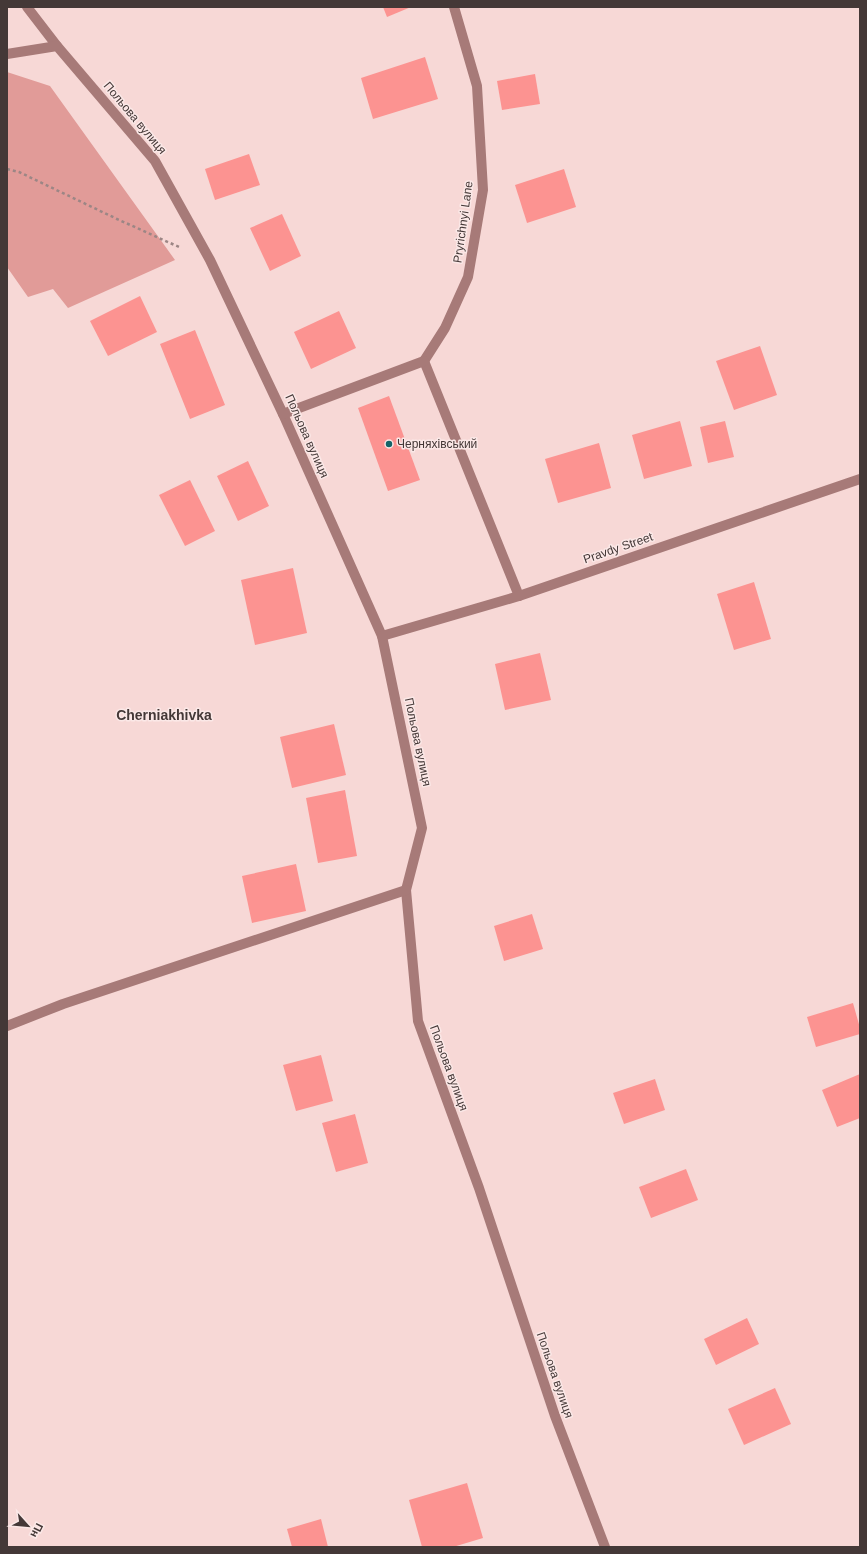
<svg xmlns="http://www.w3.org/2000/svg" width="867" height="1554" viewBox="0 0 867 1554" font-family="Arial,sans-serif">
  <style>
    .green { fill: #e19b98 }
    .building { fill: #fc9391 }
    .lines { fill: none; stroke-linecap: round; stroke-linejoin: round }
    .path { stroke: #9c8685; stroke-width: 2.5; stroke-dasharray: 3 3; stroke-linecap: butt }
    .minor { stroke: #a77a78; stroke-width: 10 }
    .poi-dot { fill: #136368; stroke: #fbe8e7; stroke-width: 1.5 }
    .labels { text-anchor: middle; stroke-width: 3; stroke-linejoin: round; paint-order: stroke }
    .street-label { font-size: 12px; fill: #443837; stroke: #fbe8e7 }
    .poi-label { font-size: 12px; fill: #443837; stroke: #fbe8e7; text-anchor: start }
    .quarter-label { font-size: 14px; font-weight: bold; fill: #443837; stroke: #fbe8e7 }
  </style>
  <rect width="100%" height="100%" fill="#f7d8d6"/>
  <!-- green -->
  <path class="green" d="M7 72 50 86 175 260 68 308 53 289 28 297 7 267Z"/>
  <!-- building -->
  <g class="building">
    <path d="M383 7H411L387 17Z"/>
    <path d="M425 57 438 99 373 119 361 78Z"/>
    <path d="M535 74 540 104 502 110 497 81Z"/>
    <path d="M249 154 260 185 215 200 205 169Z"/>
    <path d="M564 169 576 207 527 223 515 185Z"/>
    <path d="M282 214 301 256 270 271 250 228Z"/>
    <path d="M140 296 157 332 108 356 90 321Z"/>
    <path d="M339 311 356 348 311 369 294 332Z"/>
    <path d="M195 330 225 405 190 419 160 344Z"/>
    <path d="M760 346 777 395 734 410 716 361Z"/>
    <path d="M389 396 420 480 388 491 358 408Z"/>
    <path d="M680 421 692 466 644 479 632 435Z"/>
    <path d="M725 421 734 457 708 463 700 427Z"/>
    <path d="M599 443 611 488 558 503 545 459Z"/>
    <path d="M248 461 269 506 238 521 217 476Z"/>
    <path d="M190 480 215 531 185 546 159 495Z"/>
    <path d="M293 568 307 633 255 645 241 580Z"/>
    <path d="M754 582 771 639 734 650 717 594Z"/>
    <path d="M540 653 551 700 505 710 495 664Z"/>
    <path d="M334 724 346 775 292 788 280 737Z"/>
    <path d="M345 790 357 856 318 863 306 798Z"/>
    <path d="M296 864 306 911 252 923 242 876Z"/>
    <path d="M532 914 543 949 504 961 494 926Z"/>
    <path d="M853 1003 860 1028V1034L816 1047 807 1017Z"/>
    <path d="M321 1055 333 1101 296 1111 283 1065Z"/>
    <path d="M860 1074V1118L837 1127 822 1090Z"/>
    <path d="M655 1079 665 1110 624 1124 613 1093Z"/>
    <path d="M355 1114 368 1163 336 1172 322 1123Z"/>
    <path d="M686 1169 698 1200 651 1218 639 1187Z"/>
    <path d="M747 1318 759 1344 716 1365 704 1339Z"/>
    <path d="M775 1388 791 1424 744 1445 728 1409Z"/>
    <path d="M467 1483 483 1538 453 1547H422L409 1500Z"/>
    <path d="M321 1519 328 1547H292L287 1529Z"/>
  </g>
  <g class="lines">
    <!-- path -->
    <path class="path" d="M7 169 19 172 117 219 179 247"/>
    <!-- minor -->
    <g class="minor">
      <path d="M27 7 57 46"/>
      <path d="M7 54 57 46 155 161 210 260 283 414 382 636 422 828 406 890 418 1021 479 1188 555 1416 605 1547"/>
      <path d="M424 361 445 328 468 277 483 190 477 86 454 7"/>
      <path d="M424 361 519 596"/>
      <path d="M283 414 424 361"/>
      <path d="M382 636 519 596 860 479"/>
      <path d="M7 1026 63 1004 406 890"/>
    </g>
  </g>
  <!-- markers -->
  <circle class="poi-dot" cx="389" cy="444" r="4"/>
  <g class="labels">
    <!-- street labels -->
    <g class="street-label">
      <text transform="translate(135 118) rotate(50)" y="4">Польова вулиця</text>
      <text transform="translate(463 222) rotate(-82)" y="4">Pryrichnyi Lane</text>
      <text transform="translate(307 436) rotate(66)" y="4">Польова вулиця</text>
      <text transform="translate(618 548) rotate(-19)" y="4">Pravdy Street</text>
      <text transform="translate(418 742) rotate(78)" y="4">Польова вулиця</text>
      <text transform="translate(449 1068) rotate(70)" y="4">Польова вулиця</text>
      <text transform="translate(555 1375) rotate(71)" y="4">Польова вулиця</text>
    </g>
    <!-- poi labels -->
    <g class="poi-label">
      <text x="397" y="448">Черняхівський</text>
    </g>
    <!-- quarter labels -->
    <g class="quarter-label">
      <text x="164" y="720">Cherniakhivka</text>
    </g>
  </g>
  <!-- border -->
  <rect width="867" height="1554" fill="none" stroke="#443837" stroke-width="16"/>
  <!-- north arrow -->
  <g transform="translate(28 1526) rotate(117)" stroke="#fbe8e7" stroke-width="3" paint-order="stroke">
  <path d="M0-3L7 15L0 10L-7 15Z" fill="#443837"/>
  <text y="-6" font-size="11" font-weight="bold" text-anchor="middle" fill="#443837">Пн</text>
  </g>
</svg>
